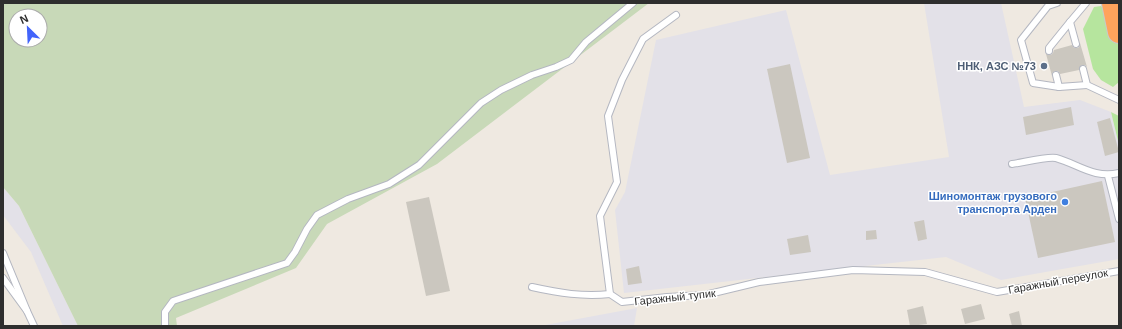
<svg xmlns="http://www.w3.org/2000/svg" width="1122" height="329" viewBox="0 0 1122 329" font-family="Arial,sans-serif">
  <style>
    .industrial { fill: #e3e1e8 }
    .green { fill: #b6e59e }
    .cemetery { fill: #c8d9b8; fill-rule: evenodd }
    .building { fill: #cbc7bf }
    .lines { fill: none; stroke-linecap: round; stroke-linejoin: round }
    .lane-casing { stroke: #b4b7c1; stroke-width: 8 }
    .highway-casing { stroke: #c9c9c9; stroke-width: 24 }
    .lane { stroke: #fff; stroke-width: 6 }
    .highway { stroke: #ffa35c; stroke-width: 22 }
    .service-dot { fill: #5c6f8a; stroke: #fff; stroke-width: 1.5 }
    .shop-dot { fill: #3f7fe0; stroke: #fff; stroke-width: 1.5 }
    .labels { text-anchor: middle; stroke-width: 3; stroke-linejoin: round; paint-order: stroke }
    .service-label { font-size: 11px; font-weight: bold; fill: #4e5e75; stroke: #fff; text-anchor: end }
    .shop-label { font-size: 11px; font-weight: bold; fill: #366cbe; stroke: #fff; text-anchor: end }
    .street-label { font-size: 11px; fill: #2e2e2e; stroke: #fff }
  </style>
  <rect width="100%" height="100%" fill="#efe9e1"/>
  <!-- industrial -->
  <g class="industrial">
    <path d="M924 3H1001L1024 107 1080 100 1111 112 1119 145V259L1001 280 946 257 624 293 615 210 625 192 656 40 786 10 830 175 949 157Z"/>
    <path d="M3 187 19 206 78 326H63L31 252 3 215Z"/>
    <path d="M637 308 634 326H540Z"/>
  </g>
  <!-- green -->
  <g class="green">
    <path d="M1101 6 1113 19 1119 48V82L1113 87 1101 80 1093 69 1083 29 1094 7Z"/>
    <path d="M1111 112 1119 116V145Z"/>
  </g>
  <!-- cemetery -->
  <path class="cemetery" d="M3 3H649L437 164 327 224 296 268 176 318 177 326H78L19 206 3 187ZM16 16H40V40H16Z"/>
  <!-- building -->
  <g class="building">
    <path d="M1080 43 1087 67 1085 65H1082L1079 70 1060 74 1058 71H1055L1052 73V76L1046 54 1051 55 1053 53 1054 50 1072 45 1074 48H1078L1080 46Z"/>
    <path d="M790 64 810 158 787 163 767 69Z"/>
    <path d="M1071 107 1074 125 1026 135 1023 117Z"/>
    <path d="M1110 118 1119 152 1105 156 1097 122Z"/>
    <path d="M1102 181 1115 242 1038 258 1025 198Z"/>
    <path d="M429 197 450 291 426 296 406 202Z"/>
    <path d="M924 220 927 239 918 241 914 222Z"/>
    <path d="M876 230 877 239 866 240V231Z"/>
    <path d="M808 235 811 252 790 255 787 239Z"/>
    <path d="M639 266 642 283 628 285 626 269Z"/>
    <path d="M981 304 985 319 965 324 961 309Z"/>
    <path d="M923 306 927 324 910 326 907 310Z"/>
    <path d="M1019 311 1022 326H1012L1009 314Z"/>
  </g>
  <g class="lines">
    <defs>
      <g id="lane">
        <path d="M1057 3 1048 6 1021 40 1033 83 1059 87 1087 85"/>
        <path d="M676 15 643 39 622 80 608 116 617 182 600 216 610 294 622 302 667 297 705 295 759 282 853 270 925 272 997 292 1119 271"/>
        <path d="M1076 44 1070 22 1086 3"/>
        <path d="M1049 51V48L1070 22"/>
        <path d="M1083 69 1087 85 1119 100"/>
        <path d="M1056 75 1059 87"/>
        <path d="M1012 164C1021 163 1048 156 1056 158 1078 164 1094 179 1119 173"/>
        <path d="M1108 176 1119 219"/>
        <path d="M3 253 27 311"/>
        <path d="M3 278 27 311 34 326"/>
        <path d="M532 287C559 293 583 297 610 294"/>
        <path d="M165 326V312L173 301 287 263 295 252 307 229 317 215 348 199 389 184 419 165 481 103 501 90 532 75 556 67 571 60 586 42 633 3"/>
      </g>
      <path id="highway" d="M1113 3 1119 32"/>
    </defs>
    <!-- lane casing -->
    <use href="#lane" class="lane-casing"/>
    <!-- highway casing -->
    <use href="#highway" class="highway-casing"/>
    <!-- lane -->
    <use href="#lane" class="lane"/>
    <!-- highway -->
    <use href="#highway" class="highway"/>
  </g>
  <!-- markers -->
  <circle class="service-dot" cx="1044" cy="66" r="4"/>
  <circle class="shop-dot" cx="1065" cy="202" r="4"/>
  <g class="labels">
    <!-- service labels -->
    <g class="service-label">
      <text x="1036" y="70">ННК, АЗС №73</text>
    </g>
    <!-- shop labels -->
    <g class="shop-label">
      <text x="1057" y="200">Шиномонтаж грузового<tspan x="1057" dy="13">транспорта Арден</tspan></text>
    </g>
    <!-- street labels -->
    <g class="street-label">
      <text transform="translate(1058 281) rotate(-10)" y="4">Гаражный переулок</text>
      <text transform="translate(675 297) rotate(-6)" y="4">Гаражный тупик</text>
    </g>
  </g>
  <!-- border -->
  <rect width="1122" height="329" fill="none" stroke="#2e2e2e" stroke-width="8"/>
  <!-- north arrow -->
  <g transform="translate(28 28) rotate(336)"><circle r="19" fill="#ffffff" stroke="#ababab"/>
  <path d="M0-3L7 15L0 10L-7 15Z" fill="#4264fb"/>
  <text y="-6" font-size="11" font-weight="bold" text-anchor="middle" fill="#2e2e2e">N</text>
  </g>
</svg>
